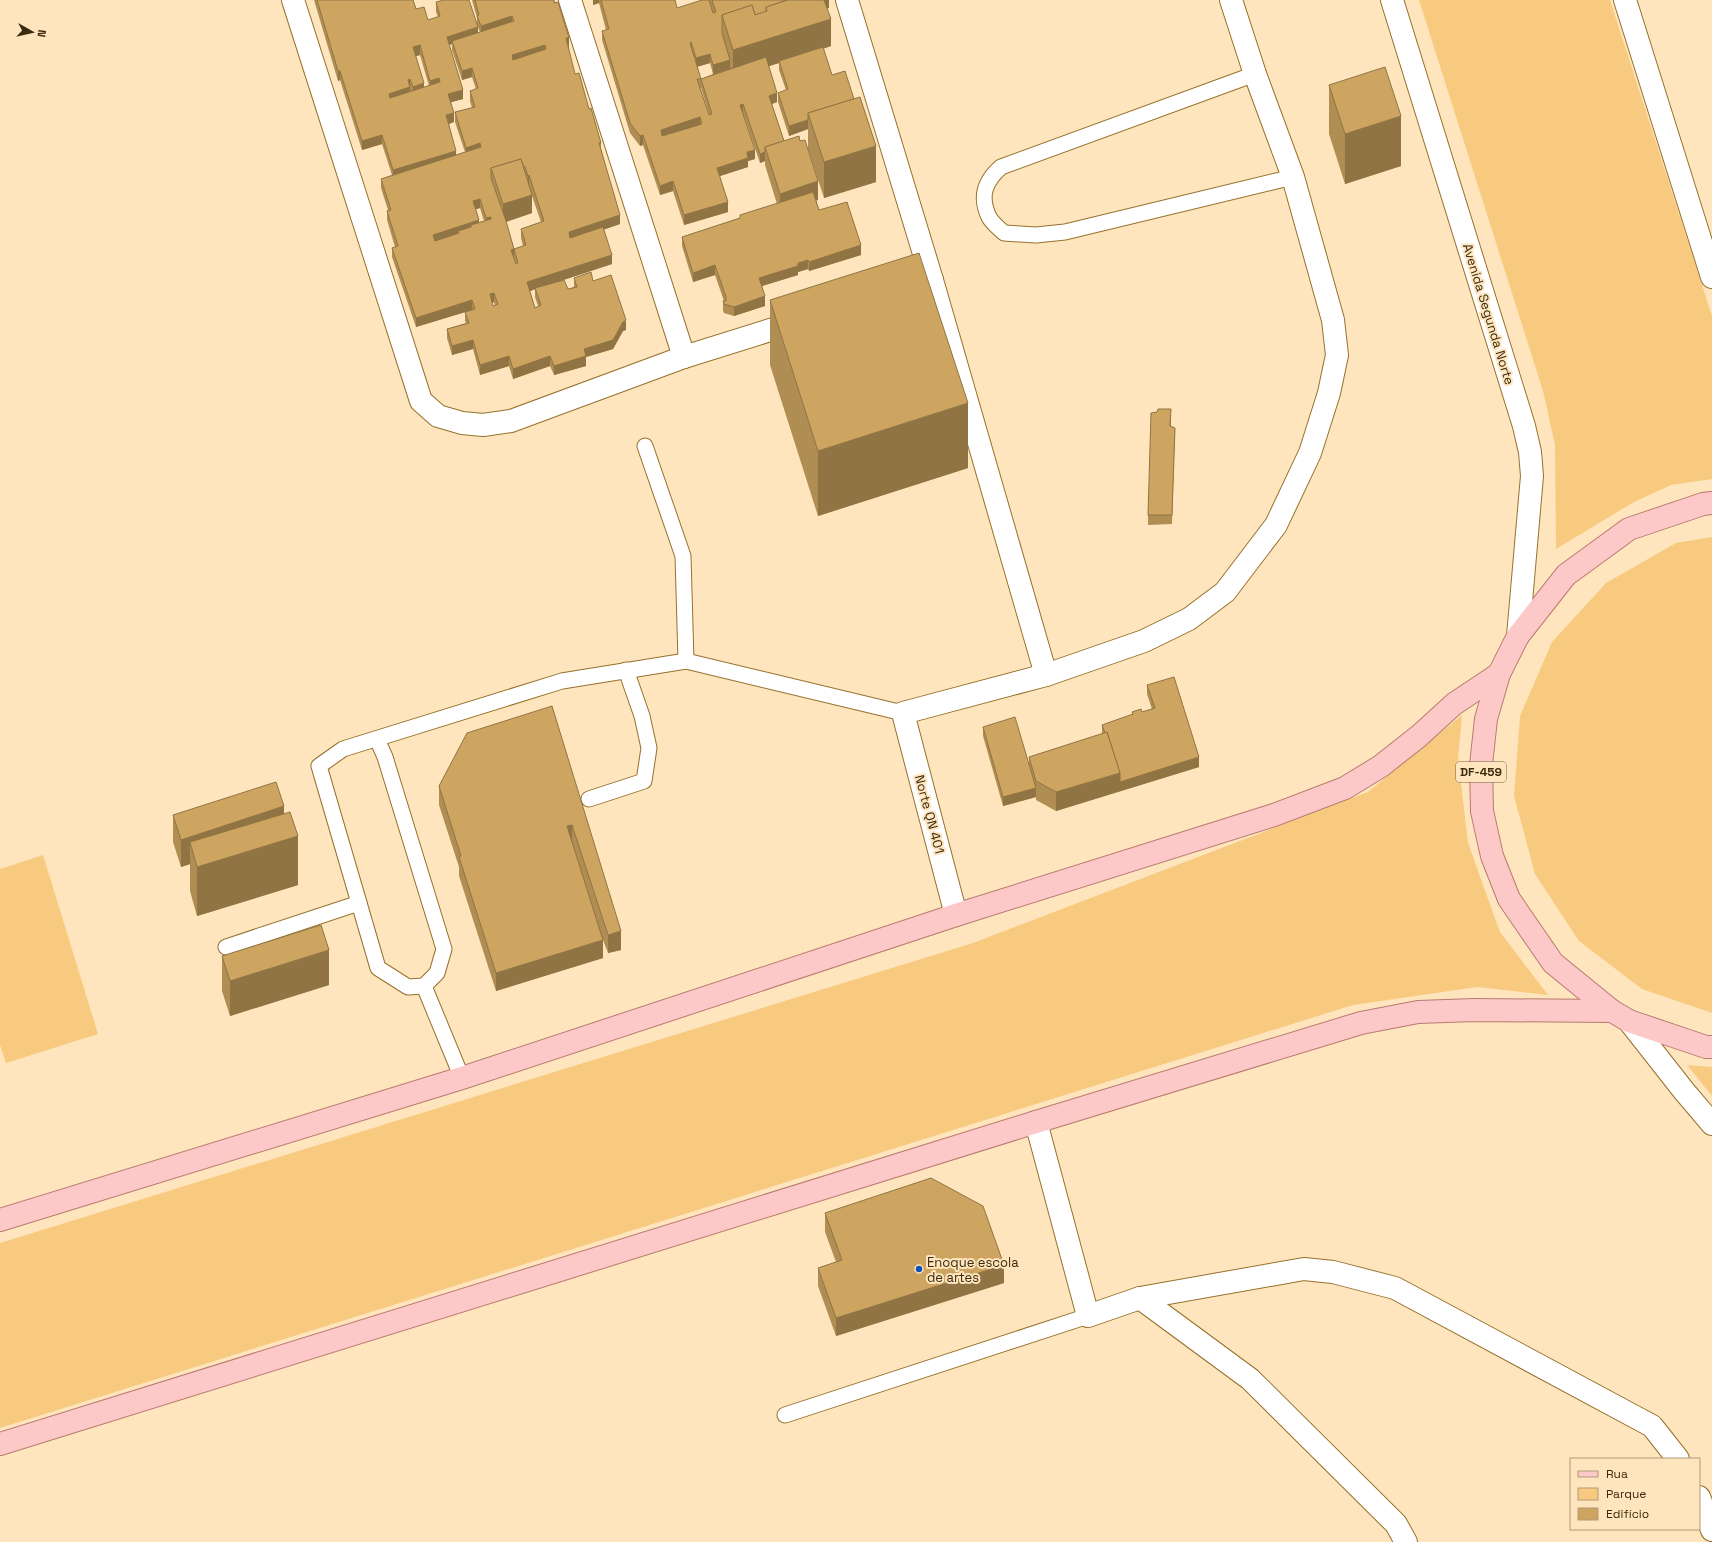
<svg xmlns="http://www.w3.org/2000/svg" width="1712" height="1542" viewBox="0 0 1712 1542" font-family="'Space Grotesk',sans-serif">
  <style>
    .green { fill: #f7ca7f }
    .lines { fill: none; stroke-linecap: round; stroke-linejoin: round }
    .lane-casing { stroke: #97712b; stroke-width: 17 }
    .street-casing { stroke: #97712b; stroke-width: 24 }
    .secondary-casing { stroke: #97712b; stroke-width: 24 }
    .primary-casing { stroke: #b87a70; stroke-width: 24 }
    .lane { stroke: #fff; stroke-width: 15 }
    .street { stroke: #fff; stroke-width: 22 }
    .secondary { stroke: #fff; stroke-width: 22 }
    .primary { stroke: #fdc8c8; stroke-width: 22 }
    .wall { fill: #b08e53; fill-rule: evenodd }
    .shaded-wall { fill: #907444 }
    .building { fill: #cda561; stroke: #907444; fill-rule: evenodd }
    .poi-dot { fill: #0a52bc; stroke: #fee5bd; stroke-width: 1.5 }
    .labels { text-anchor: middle; stroke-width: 4; stroke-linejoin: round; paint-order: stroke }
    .shield { fill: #fee5bd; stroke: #766342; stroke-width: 1 }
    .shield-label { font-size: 12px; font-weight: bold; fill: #3b2b0e }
    .street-label { font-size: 13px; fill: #3b2b0e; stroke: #fee5bd }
    .poi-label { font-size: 13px; fill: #3b2b0e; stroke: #fee5bd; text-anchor: start }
  </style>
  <rect width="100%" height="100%" fill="#fee5bd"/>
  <!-- green -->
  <g class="green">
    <path d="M1419 0H1610L1712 316V479L1671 485 1634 502 1556 549 1555 445 1543 391Z"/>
    <path d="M1712 537V1013L1642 989 1579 941 1535 874 1514 796 1520 716 1552 642 1606 583 1676 543Z"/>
    <path d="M1462 715 1458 758 1468 843 1500 932 1548 995 1477 987 1353 1005 0 1428V1243L973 943 1368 792Z"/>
    <path d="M43 855 98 1034 6 1063 0 1045V869Z"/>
    <path d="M1687 1065 1712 1067V1096Z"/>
  </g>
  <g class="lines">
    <defs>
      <g id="lane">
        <path d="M1255 74 1001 167C985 181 979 196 989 217 992 223 1000 229 1004 233L1036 235 1065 232 1293 177"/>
        <path d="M645 446 683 556 686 661"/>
        <path d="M377 739 385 757 444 949 437 973 424 986 408 987 378 968 319 766 343 749 562 681 686 661 903 713"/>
        <path d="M589 799 644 781 649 748 642 716 626 670"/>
        <path d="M226 947 359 903"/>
        <path d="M424 986 462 1078"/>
        <path d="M785 1415 1088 1316"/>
      </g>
      <g id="street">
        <path d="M293 0 421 401 438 416 462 423 483 425 511 421 684 357 799 321"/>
        <path d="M570 0 684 357"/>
        <path d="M847 0 932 280 900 289"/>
        <path d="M932 280 1046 675"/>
        <path d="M956 915 903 713 1046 675 1144 641 1189 619 1225 592 1276 525 1310 453 1329 393 1337 355 1333 320 1293 177 1255 74 1231 0"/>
        <path d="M1036 1122 1088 1316 1140 1298 1304 1269 1333 1272 1395 1288 1652 1426 1678 1459"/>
        <path d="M1140 1298 1250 1379 1396 1524 1406 1542"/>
        <path d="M1699 1497 1712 1530"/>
      </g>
      <g id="secondary">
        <path d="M1392 0 1524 426 1530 452 1532 476 1518 636"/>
        <path d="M1625 0 1712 277"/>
        <path d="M1629 1021 1684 1091 1712 1124"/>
      </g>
      <g id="primary">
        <path d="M1712 503 1703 504 1629 529 1566 575 1518 636 1499 674 1486 719 1481 765 1482 811 1492 856 1509 899 1553 963 1612 1011 1629 1021 1706 1047H1712"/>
        <path d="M0 1220 462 1078 956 915 1274 815 1345 788 1381 766 1419 736 1454 704 1499 674"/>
        <path d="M0 1444 1036 1122 1361 1023 1418 1012 1474 1010 1612 1011"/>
      </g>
    </defs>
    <!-- lane casing -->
    <use href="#lane" class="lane-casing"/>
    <!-- street casing -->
    <use href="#street" class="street-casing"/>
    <!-- secondary casing -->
    <use href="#secondary" class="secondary-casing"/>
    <!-- primary casing -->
    <use href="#primary" class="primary-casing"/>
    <!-- lane -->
    <use href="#lane" class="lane"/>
    <!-- street -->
    <use href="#street" class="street"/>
    <!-- secondary -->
    <use href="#secondary" class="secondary"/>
    <!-- primary -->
    <use href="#primary" class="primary"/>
  </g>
  <!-- wall -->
  <g class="wall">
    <path d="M314 0H413L416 9 428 20 438 17 436 12V2L478 33 480 32 477 25V18L472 0H554L569 47H568L575 74 589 109 601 143V149L620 224 603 230 612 264 560 281 568 289 574 287V278L593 281 626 330 623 331 613 349 586 357V366L554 375 550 366 513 379 509 366 480 375 473 349 452 355 447 338V329L466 323 465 321V312L472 310 416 327 392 257V248L395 247 387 220V211L388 210 381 188V179L392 175 382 144 362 150 340 80 338 81ZM452 44V50L462 80 472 77 476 89 470 91V101L472 108 455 112V122L465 152 456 155 449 124 454 122 451 102 463 99 449 45ZM420 55 429 86 424 87 416 56ZM532 196 541 222 521 229V238L523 246 514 249V257V249L506 222 532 213ZM480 208 484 221 479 222 476 209ZM535 289V297L538 306 535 308 530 291ZM494 302 495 305 493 306 492 303Z"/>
    <path d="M593 0H675L677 8 713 13 709 0H829V8H827L831 46 823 49 832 75 876 182 824 198 808 149V129L789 136 778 102V93L786 90 779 70V63L768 66 777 102 772 104 784 141 818 200H816L819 210 861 255 809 271 808 269 798 272V275L762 286 765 306 734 316 724 313 723 311V301H724L715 275 693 282 682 246V237L740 218 777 204 765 165V161L760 163 743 113 755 159 748 161V167L720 176 728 212 684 225 673 191 660 195 643 145 640 146 630 133 602 40V31L606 30 599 3 593 5ZM710 63 713 74 701 79 697 67ZM700 88H701L709 114V115Z"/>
    <path d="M1329 85 1401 166 1345 184 1329 134Z"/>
    <path d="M770 300 968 468 818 516 770 365Z"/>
    <path d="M1157 412 1171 418V427L1175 428 1172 524 1148 525V515Z"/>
    <path d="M1147 685 1199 767 1056 811 1036 800V797L1003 806 983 736V727L1029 764V757L1102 734V725L1132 715V712H1142L1152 709 1147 694Z"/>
    <path d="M552 706 621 950 608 953 603 940V958L496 991 459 876V867L439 805V786Z"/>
    <path d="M284 814 298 885 197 916 190 891V864L181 867 173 842V815Z"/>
    <path d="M222 956 329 985 230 1016 222 991Z"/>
    <path d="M825 1213 1004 1283 836 1336 818 1286V1268L836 1262 825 1232Z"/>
  </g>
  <!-- shaded-wall -->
  <g class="shaded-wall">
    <path d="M593 0H599V3L593 5Z"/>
    <path d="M824 0H829V8L800 17Z"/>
    <path d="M512 16V25L481 35V26Z"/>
    <path d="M831 19V46L780 62 779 61V63L733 78V50Z"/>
    <path d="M478 27V36L452 41V44L447 46V37Z"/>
    <path d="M566 38H569V47L566 48Z"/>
    <path d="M420 45V55L413 57V47Z"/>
    <path d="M545 45V54L512 65V55Z"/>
    <path d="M710 54V63L696 67V58Z"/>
    <path d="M730 60V69L713 74V65Z"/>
    <path d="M472 68V77L462 80V71Z"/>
    <path d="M338 71H340V80L338 81Z"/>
    <path d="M439 78V87L430 90V81Z"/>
    <path d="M410 79V97L389 103V94L408 80Z"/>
    <path d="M424 83V92L413 96V87Z"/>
    <path d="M463 90V99L448 103V94Z"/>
    <path d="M777 93V102L769 105V96Z"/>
    <path d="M743 104V113L740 114V105Z"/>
    <path d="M454 113V122L446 125V115Z"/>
    <path d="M1401 116V166L1345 184V134Z"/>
    <path d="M700 117V127L661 139V130Z"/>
    <path d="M808 120V129L789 136V126Z"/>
    <path d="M382 135V144L362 150V141Z"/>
    <path d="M643 135V145L640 146V136Z"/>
    <path d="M480 143V152L466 157V148Z"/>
    <path d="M876 146V182L824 198V162Z"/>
    <path d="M755 150V159L748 161V167L717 177V168L747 152Z"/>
    <path d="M456 151V160L393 179V170Z"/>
    <path d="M765 152V161L760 163V154Z"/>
    <path d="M529 175V185H528V176Z"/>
    <path d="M673 181V191L660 195V186Z"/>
    <path d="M818 181V200L780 212V194Z"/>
    <path d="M532 195V213L503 223V204Z"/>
    <path d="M480 199V208L473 210V201Z"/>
    <path d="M728 202V212L684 225V215Z"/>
    <path d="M620 215V224L569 241V232Z"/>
    <path d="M491 217V226L486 228V218Z"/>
    <path d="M479 220V230L433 244V235Z"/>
    <path d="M861 245V255L809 271V262Z"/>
    <path d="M514 249V258L511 250Z"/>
    <path d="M612 255V264L527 292V282Z"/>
    <path d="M808 260V269L798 272V275L759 287V278Z"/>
    <path d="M715 265V275L693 282V273Z"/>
    <path d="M494 293V302L490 304V294Z"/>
    <path d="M765 296V306L734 316V307Z"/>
    <path d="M472 300V310L416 327V318Z"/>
    <path d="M626 320V330L623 331 613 349 586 357V366L554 375V366L584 349Z"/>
    <path d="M473 340V349L452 355V346Z"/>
    <path d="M509 356V366L480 375V365Z"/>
    <path d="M550 356V366L513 379V369Z"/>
    <path d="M968 403V468L818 516V451Z"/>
    <path d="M1171 409V418L1170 436V426Z"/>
    <path d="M1199 757V767L1056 811V792L1120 773Z"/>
    <path d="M1036 788V797L1003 806V797Z"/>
    <path d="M284 806V833L190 842V864L181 867V840Z"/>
    <path d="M572 825V843L567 826Z"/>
    <path d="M298 836V885L197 916V867Z"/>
    <path d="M621 931V950L608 953V935Z"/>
    <path d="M603 940V958L496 991V973Z"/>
    <path d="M329 950V985L230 1016V981Z"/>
    <path d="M1004 1265V1283L836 1336V1318Z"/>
  </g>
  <!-- building -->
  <g class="building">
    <path d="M317 0H413L416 9 424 7 428 20 440 16 436 2 444 0H469L478 27 447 37 463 90 448 94 454 113 446 115 456 151 393 170 382 135 362 141 340 71H338ZM420 45 430 81 439 78 440 82 390 98 389 94 410 87 408 80 410 79 413 87 424 83 413 47Z"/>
    <path d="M475 0H554V3L558 2 569 38H566L575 74 579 73 589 109 591 108 601 143H599L620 215 569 232 570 238 603 227 612 255 527 282 535 308 541 305 535 288 564 280 568 289 577 287 574 278 591 272 593 281 611 275 626 320 623 322 613 340 584 349 586 356 554 366 550 356 513 369 509 356 480 365 473 340 452 346 447 329 469 323 465 312 475 309 472 300 416 318 392 248 398 246 387 211 391 210 381 179 481 147 480 143 466 148 455 112 475 107 470 91 478 88 472 68 462 71 452 41 514 21 512 16 481 26 477 16 479 15ZM545 45 546 49 513 60 512 55ZM521 159 524 167H525L528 176 529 175 544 221 521 229 526 245 514 249 518 263 516 264 511 250 514 249 506 221 491 178V168ZM480 199 486 218 491 217V219L471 225V227L458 231 459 233 435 241 433 235 479 220 473 201ZM494 293 498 304 493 306 490 294Z"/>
    <path d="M601 0H675L677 8 702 0H709L713 13 716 12 712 0H788L766 7V12L755 15 752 5 722 15V33L730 60 713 65 710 54 696 58 691 42 690 43 701 79 766 57 777 93 769 96 784 141 765 147V152L760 154 743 104 740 105 755 150 747 152 748 158 717 168 728 202 684 215 673 181 660 186 643 135 640 136 630 123 602 31 609 29ZM697 79H701L712 114 709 115ZM700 117 702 124 662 136 661 130Z"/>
    <path d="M788 0H824L831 19 733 50 722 15 752 5 755 15 767 11 766 7Z"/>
    <path d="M823 47 832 75 845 71 854 99 808 113V120L789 126 778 93 788 89 779 61Z"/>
    <path d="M1385 67 1401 116 1345 134 1329 85Z"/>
    <path d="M860 97 876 146 824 162 808 113Z"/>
    <path d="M799 136 800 141 805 140 818 181 780 194 765 147Z"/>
    <path d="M521 159 532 195 503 204 491 168Z"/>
    <path d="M813 192 819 210 847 202 861 245 809 262 808 260 798 263V266L759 278 765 296 734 307 724 304 723 301H726V297L715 265 693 273 682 237 740 218V215Z"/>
    <path d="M919 253 968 403 818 451 770 300Z"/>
    <path d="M1158 409H1171L1170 426 1175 428 1172 515H1148L1151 413 1157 412Z"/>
    <path d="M1174 677 1199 757 1120 782V773L1107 732 1105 733 1102 725 1133 714 1132 712 1141 709 1142 712 1155 708 1147 685Z"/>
    <path d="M552 706 621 931 608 935 572 825 567 826 603 940 496 973 459 857 461 856 439 786 467 733Z"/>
    <path d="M1015 717 1036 788 1003 797 983 727Z"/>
    <path d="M1107 732 1120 773 1056 792 1036 781 1029 757Z"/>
    <path d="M276 782 284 806 181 840 173 815Z"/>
    <path d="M290 812 298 836 197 867 190 842Z"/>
    <path d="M321 925 329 950 230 981 222 956Z"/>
    <path d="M931 1178 983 1206 1004 1265 836 1318 818 1268 842 1260 825 1213Z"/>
  </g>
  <!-- markers -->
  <circle class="poi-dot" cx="919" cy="1269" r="4"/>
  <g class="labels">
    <!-- shield labels -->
    <rect class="shield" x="1456" y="762" width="50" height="20" rx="3"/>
    <g class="shield-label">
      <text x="1481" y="776">DF-459</text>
    </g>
    <!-- street labels -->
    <g class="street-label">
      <text transform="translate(1489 314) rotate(73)" y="5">Avenida Segunda Norte</text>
      <text transform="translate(930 814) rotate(75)" y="5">Norte QN 401</text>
    </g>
    <!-- poi labels -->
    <g class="poi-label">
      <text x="927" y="1267">Enoque escola<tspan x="927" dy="15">de artes</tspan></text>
    </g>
  </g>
  <!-- legend -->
  <rect x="1570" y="1458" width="130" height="72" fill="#fee5bd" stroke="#b09b77"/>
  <rect x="1578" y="1471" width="20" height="6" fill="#fdc8c8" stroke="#b09b77"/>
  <text x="1606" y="1478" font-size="12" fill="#3b2b0e">Rua</text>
  <rect x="1578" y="1488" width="20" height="12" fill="#f7ca7f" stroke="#b09b77"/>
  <text x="1606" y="1498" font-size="12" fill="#3b2b0e">Parque</text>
  <rect x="1578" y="1508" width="20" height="12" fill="#cda561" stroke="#b09b77"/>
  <text x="1606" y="1518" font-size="12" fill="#3b2b0e">Edifício</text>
  <!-- north arrow -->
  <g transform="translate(32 32) rotate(98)" stroke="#fee5bd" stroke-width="3" paint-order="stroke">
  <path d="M0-3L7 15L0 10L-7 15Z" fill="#3b2b0e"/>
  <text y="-6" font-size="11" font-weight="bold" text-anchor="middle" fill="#3b2b0e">N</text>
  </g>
</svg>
